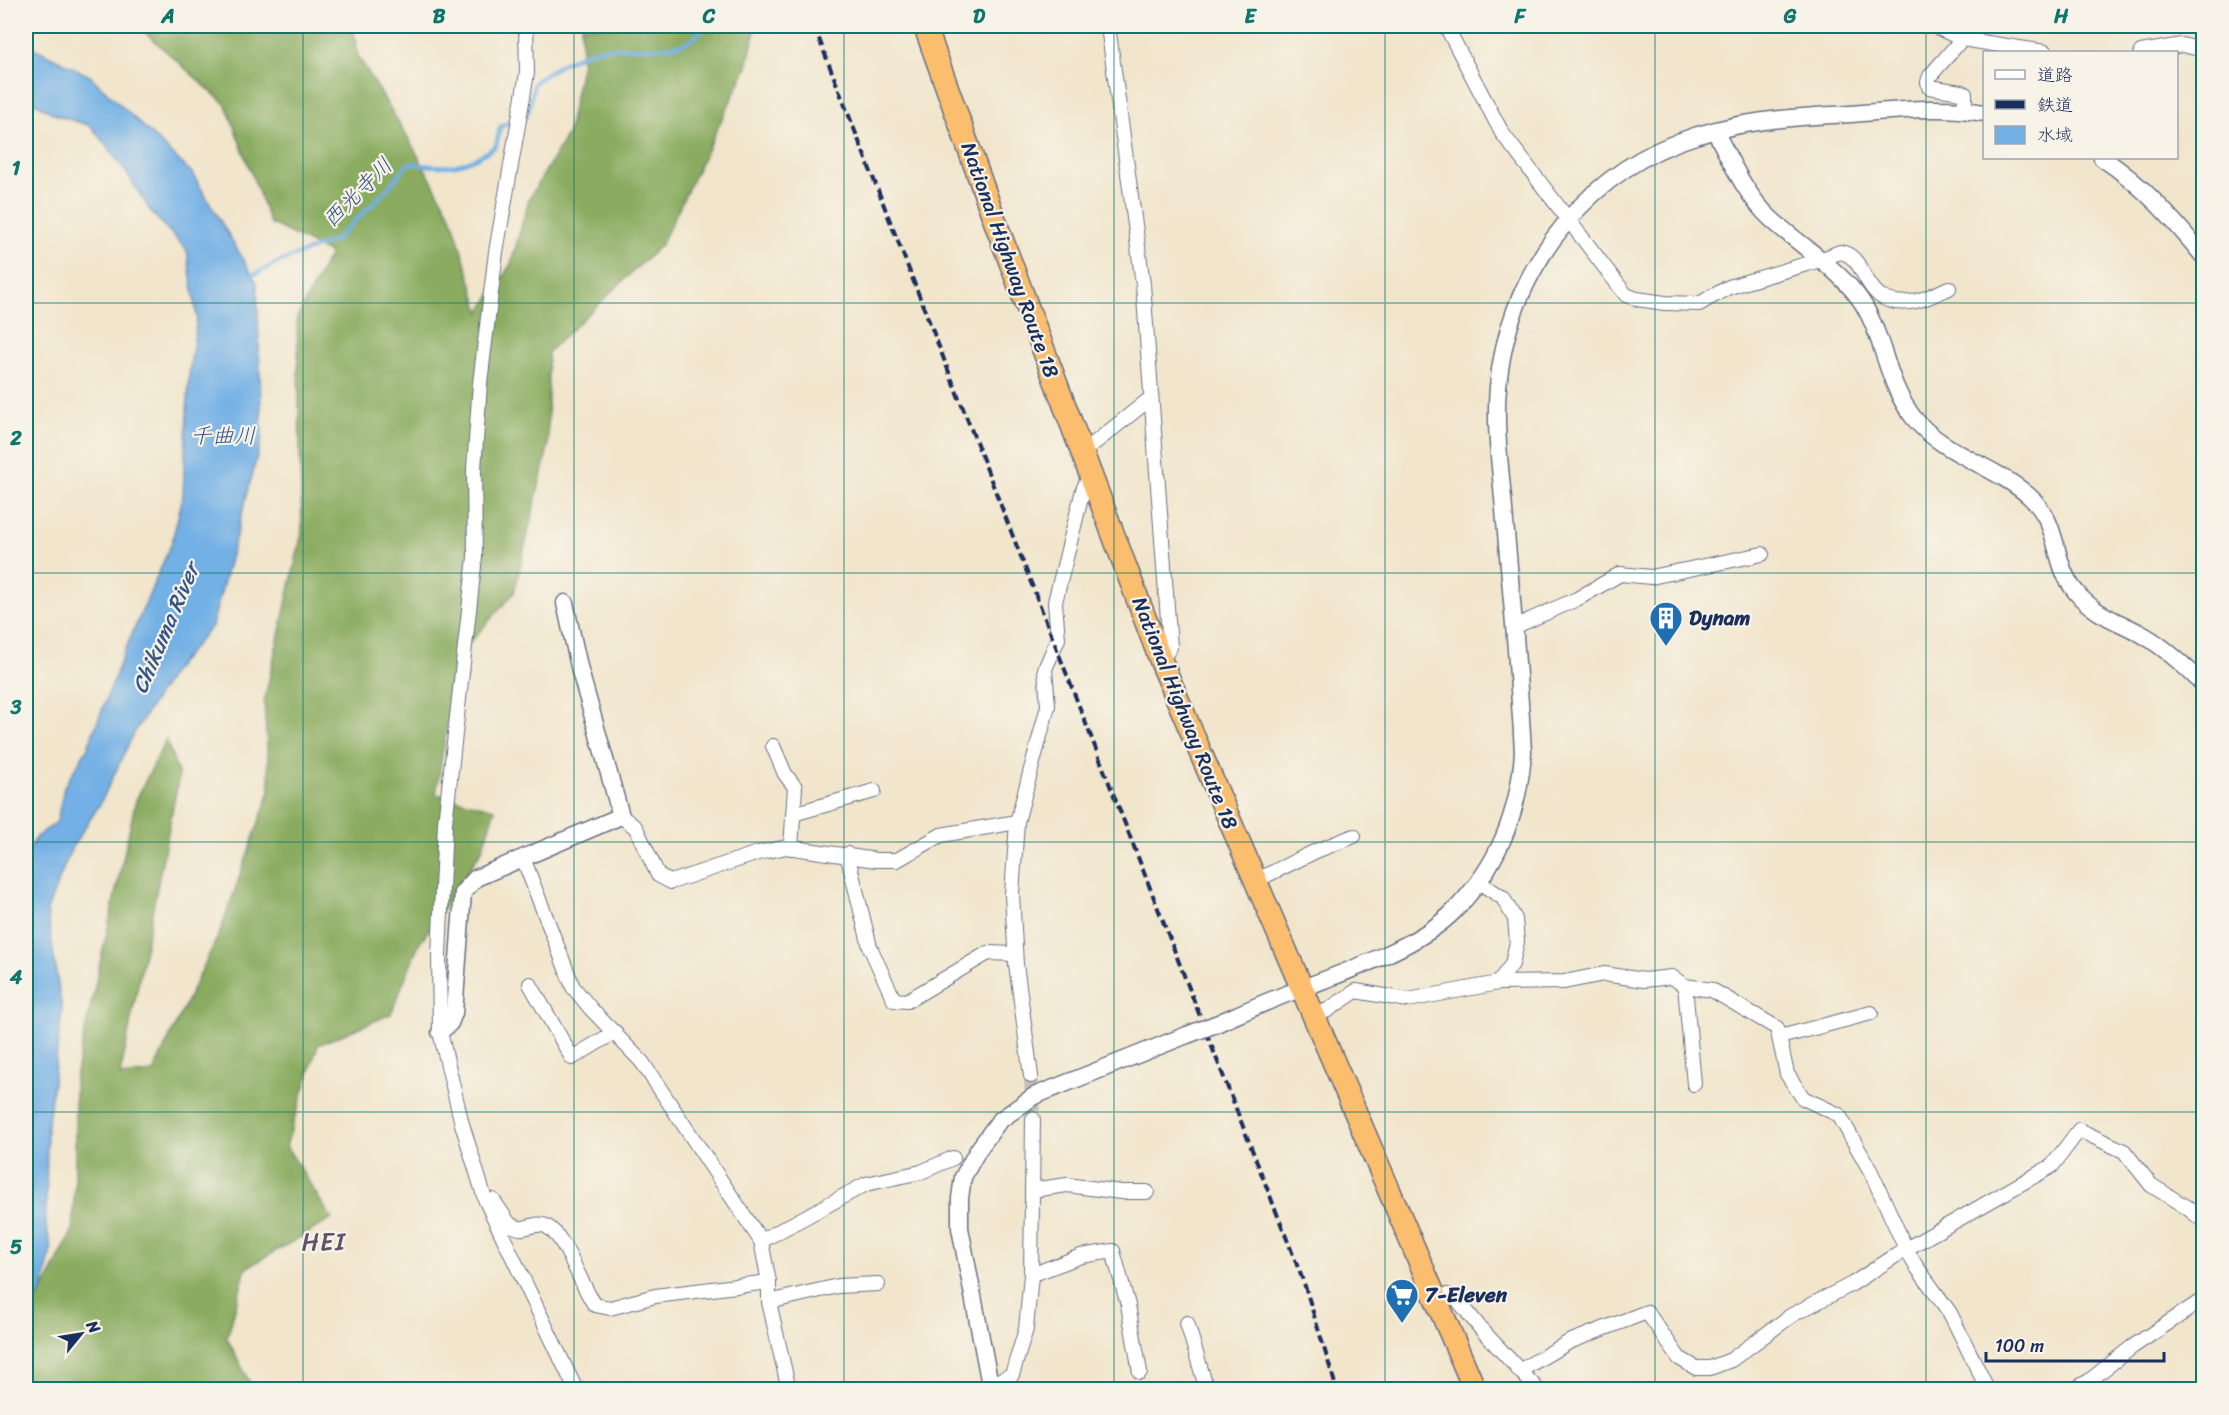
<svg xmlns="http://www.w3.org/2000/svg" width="2229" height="1415" viewBox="0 0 2229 1415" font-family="Sriracha,'Klee One',sans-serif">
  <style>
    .forest { fill: #8aac60; stroke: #526e5f; stroke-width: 1.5 }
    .water { fill: #72b0e5; stroke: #4670a2; stroke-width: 1.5 }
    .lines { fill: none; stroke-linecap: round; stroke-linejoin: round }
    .stream { stroke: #72b0e5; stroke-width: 4 }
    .minor-tunnel { stroke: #c6c1b5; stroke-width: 14; stroke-dasharray: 14 7; stroke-linecap: butt }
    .minor-casing { stroke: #666f84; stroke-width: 16 }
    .tertiary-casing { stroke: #666f84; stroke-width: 19 }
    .trunk-casing { stroke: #666f84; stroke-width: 25 }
    .minor { stroke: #fff; stroke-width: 14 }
    .tertiary { stroke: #fff; stroke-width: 16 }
    .trunk { stroke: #fbbd6e; stroke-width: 22 }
    .rail { stroke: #1b2f5e; stroke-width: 4; stroke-dasharray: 9 4.5; stroke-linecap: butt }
    .tertiary-bridge-casing { stroke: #666f84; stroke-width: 19; stroke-linecap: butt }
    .tertiary-bridge { stroke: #fff; stroke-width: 16 }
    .grid { fill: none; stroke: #0f766e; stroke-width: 1.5; stroke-opacity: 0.55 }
    .labels { text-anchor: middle; stroke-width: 4.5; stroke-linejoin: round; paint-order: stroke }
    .street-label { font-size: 21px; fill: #1b2f5e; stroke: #f7f3e8 }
    .poi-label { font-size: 21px; font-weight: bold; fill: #1b2f5e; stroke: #f7f3e8; text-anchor: start }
    .water-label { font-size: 22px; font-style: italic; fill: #355686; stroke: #f7f3e8 }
    .quarter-label { font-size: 24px; letter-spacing: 1.5px; fill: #5e546b; stroke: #f7f3e8 }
    .neatline { fill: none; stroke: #0f766e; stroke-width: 2 }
    .grid-label { font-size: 20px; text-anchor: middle; font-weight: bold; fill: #0f766e }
  </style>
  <rect width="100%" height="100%" fill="#f7f3e8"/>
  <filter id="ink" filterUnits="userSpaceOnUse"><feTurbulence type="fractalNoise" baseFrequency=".0167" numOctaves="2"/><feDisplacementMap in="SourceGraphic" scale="12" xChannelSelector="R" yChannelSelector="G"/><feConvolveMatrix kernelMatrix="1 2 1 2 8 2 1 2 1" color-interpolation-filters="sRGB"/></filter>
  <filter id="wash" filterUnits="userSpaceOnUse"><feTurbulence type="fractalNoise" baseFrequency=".008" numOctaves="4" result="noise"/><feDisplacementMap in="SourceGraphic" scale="24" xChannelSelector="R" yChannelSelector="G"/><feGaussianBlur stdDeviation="1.35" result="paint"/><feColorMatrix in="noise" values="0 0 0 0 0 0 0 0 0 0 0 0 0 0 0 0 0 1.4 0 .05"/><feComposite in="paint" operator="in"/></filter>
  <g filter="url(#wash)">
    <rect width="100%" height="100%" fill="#f1e5cb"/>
    <!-- forest -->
    <path class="forest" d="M138 26H353L358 56 407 136 452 218 480 312 511 264 529 199 568 133 582 61 581 26H756L747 67 661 245 548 352V447L514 593 458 656 436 794 495 809 482 850 418 946 391 1014 318 1045 286 1146 332 1219 246 1268 227 1338 253 1389 26 1390V1312L42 1292 72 1232 75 1181V1077L136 800 166 739 179 776 120 1076 153 1072 220 932 270 791 264 702 302 533 297 318 330 253 270 223 226 105Z"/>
    <!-- water -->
    <path class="water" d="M26 44 90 76 192 173 257 283 262 438 212 626 174 670 134 733 100 804 72 847 47 910 62 1011 47 1130 46 1223 51 1250 42 1292 26 1312V857L36 837 57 822 64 787 87 749 126 648 172 542 183 496 189 374 197 318 187 250 151 212 125 170 91 126 56 115 26 97Z"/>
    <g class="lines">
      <!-- stream -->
      <g class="stream">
        <path d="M525 118 529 111 534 83C551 69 571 58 592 51 627 41 683 61 705 26"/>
        <path d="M249 277 279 262 335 240 381 196 409 163C448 169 463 169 496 146L500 127 511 121H517"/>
        <path d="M123 1390C137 1383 148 1385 162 1390"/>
      </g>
    </g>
  </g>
  <g filter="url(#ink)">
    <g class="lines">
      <!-- minor-tunnel -->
      <path class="minor-tunnel" d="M1031 1076 1033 1119"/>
      <defs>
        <g id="minor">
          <path d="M526 26 527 73 496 252 480 383 474 469 475 557 445 823 439 955 440 1032 462 1124 485 1199 576 1390"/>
          <path d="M1108 26 1143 284 1170 647 1161 661"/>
          <path d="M1446 26 1502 133 1626 295 1637 299 1665 303 1699 304 1729 287 1820 260 1840 252C1870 256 1860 308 1910 302 1923 301 1937 293 1949 288"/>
          <path d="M1934 26 1962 39 2045 52"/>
          <path d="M1962 39 1930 76 1928 82 1929 87 1961 92 1965 94V111"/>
          <path d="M2141 52 2182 45 2204 50"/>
          <path d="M1082 453 1151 398"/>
          <path d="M1514 627 1577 599 1620 574 1651 577 1762 554"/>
          <path d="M773 746 785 774 795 787 791 848"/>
          <path d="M793 814 874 791"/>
          <path d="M621 816 636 828 658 875 671 882 758 853 787 847 876 860H897L941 835 1017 822"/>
          <path d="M847 854 870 947 894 1000 907 1001 988 953 1015 954"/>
          <path d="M523 858 573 987 591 1009 642 1062 761 1241 769 1282V1302L789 1390"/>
          <path d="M1255 881 1316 851 1354 836"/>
          <path d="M1479 882 1503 898 1515 919 1517 942 1512 964 1498 983"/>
          <path d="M530 984 572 1058 615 1032"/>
          <path d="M1685 986 1694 1084"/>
          <path d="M1313 1016 1328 1010 1356 991 1408 1000 1498 983 1564 982 1604 974 1644 980 1672 977 1685 986 1712 990 1777 1028 1787 1074 1803 1098 1839 1115 1871 1172 1906 1249 1916 1266 1950 1313 1988 1390"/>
          <path d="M1780 1037 1871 1013"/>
          <path d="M1031 1076 1016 964 1012 894 1017 822 1048 706 1045 669 1058 639 1055 602 1083 490 1090 474"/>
          <path d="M1032 1190 1067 1185 1121 1192H1147"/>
          <path d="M493 1200 510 1225C514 1226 519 1229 523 1228 531 1227 538 1222 546 1226 566 1236 580 1285 595 1305L610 1308 655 1296 769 1282"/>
          <path d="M761 1241 866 1184 921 1172 953 1158"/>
          <path d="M1031 1275 1081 1256 1113 1251 1128 1305 1140 1372"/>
          <path d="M1436 1296 1448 1295 1457 1299 1481 1329 1538 1390"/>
          <path d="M769 1302 838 1286 878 1284"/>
          <path d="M1187 1323 1207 1390"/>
          <path d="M1519 1371 1569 1342 1647 1312 1679 1358 1696 1368H1710L1731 1360 1792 1315 1852 1284 1906 1249 2052 1166 2079 1130 2124 1151 2151 1185 2186 1207 2204 1221"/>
          <path d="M991 1384 1012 1375 1026 1329 1031 1275 1033 1119"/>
          <path d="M849 1390 853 1389"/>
          <path d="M2073 1390 2089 1381 2132 1347 2204 1299"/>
        </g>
        <g id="tertiary">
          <path d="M1715 131C1731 161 1745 194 1770 218 1798 244 1832 264 1856 294 1884 329 1884 380 1913 417 1942 454 1994 465 2029 496 2062 525 2051 563 2076 592 2094 615 2121 622 2145 636 2167 649 2186 667 2204 685"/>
          <path d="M2102 158C2142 184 2174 220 2204 257"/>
          <path d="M1216 1024C1239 1014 1261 1004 1284 995 1334 976 1417 949 1454 911 1498 866 1519 814 1523 752 1519 675 1512 599 1505 522 1502 478 1494 432 1498 387 1507 280 1576 181 1678 142 1732 121 1791 117 1850 114 1894 111 1940 105 1984 113"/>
          <path d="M440 1032 450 1023 454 1013 463 892 476 878 621 816 580 671 565 603"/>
          <path d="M991 1390 960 1228V1198L963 1177 978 1150 999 1121 1034 1096 1187 1035"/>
        </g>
        <path id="trunk" d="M925 26 996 224 1161 661 1475 1390"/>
      </defs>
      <!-- minor casing -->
      <use href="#minor" class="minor-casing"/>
      <!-- tertiary casing -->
      <use href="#tertiary" class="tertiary-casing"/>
      <!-- trunk casing -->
      <use href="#trunk" class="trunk-casing"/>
      <!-- minor -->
      <use href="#minor" class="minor"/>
      <!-- tertiary -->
      <use href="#tertiary" class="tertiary"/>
      <!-- trunk -->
      <use href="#trunk" class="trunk"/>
      <!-- rail -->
      <path class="rail" d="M814 26 1304 1283 1337 1390"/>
      <defs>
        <path id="tertiary-bridge" d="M1187 1035 1216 1024"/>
      </defs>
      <!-- tertiary-bridge casing -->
      <use href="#tertiary-bridge" class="tertiary-bridge-casing"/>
      <!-- tertiary-bridge -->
      <use href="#tertiary-bridge" class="tertiary-bridge"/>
    </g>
  </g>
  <!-- grid -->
  <path class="grid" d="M303 26V1390M574 26V1390M844 26V1390M1114 26V1390M1385 26V1390M1655 26V1390M1926 26V1390M26 303H2204M26 573H2204M26 842H2204M26 1112H2204"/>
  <!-- icons -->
  <defs>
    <symbol id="building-pin" viewBox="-11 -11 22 30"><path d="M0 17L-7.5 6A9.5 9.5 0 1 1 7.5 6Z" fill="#1f6fb2" stroke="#f7f3e8"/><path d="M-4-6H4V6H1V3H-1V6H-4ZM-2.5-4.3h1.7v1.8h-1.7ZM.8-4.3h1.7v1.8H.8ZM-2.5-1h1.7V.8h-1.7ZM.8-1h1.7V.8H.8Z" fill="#fff"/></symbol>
    <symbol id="supermarket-pin" viewBox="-11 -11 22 30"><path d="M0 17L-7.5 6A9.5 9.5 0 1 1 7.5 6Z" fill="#1f6fb2" stroke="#f7f3e8"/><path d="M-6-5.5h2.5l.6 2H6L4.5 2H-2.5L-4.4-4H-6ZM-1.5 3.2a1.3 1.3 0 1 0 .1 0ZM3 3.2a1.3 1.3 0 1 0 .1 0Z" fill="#fff"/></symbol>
  </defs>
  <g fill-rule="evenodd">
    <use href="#building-pin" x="1647" y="599" width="38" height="52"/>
    <use href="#supermarket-pin" x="1383" y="1276" width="38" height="52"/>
  </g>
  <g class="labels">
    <!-- street labels -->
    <g class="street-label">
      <text transform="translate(1010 260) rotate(70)" y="7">National Highway Route 18</text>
      <text transform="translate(1185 713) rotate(68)" y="7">National Highway Route 18</text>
    </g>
    <!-- poi labels -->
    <g class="poi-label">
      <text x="1689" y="625">Dynam</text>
      <text x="1425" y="1302">7-Eleven</text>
    </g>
    <!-- water labels -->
    <g class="water-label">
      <text transform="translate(357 192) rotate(-45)" y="8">西光寺川</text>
      <text x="223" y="443">千曲川</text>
      <text transform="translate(165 628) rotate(-67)" y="8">Chikuma River</text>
    </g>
    <!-- quarter labels -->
    <g class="quarter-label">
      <text x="324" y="1250">HEI</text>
    </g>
  </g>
  <!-- margin -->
  <rect width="2229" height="1415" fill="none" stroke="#f7f3e8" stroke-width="66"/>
  <!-- legend -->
  <rect x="1983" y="51" width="195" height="108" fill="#f7f3e8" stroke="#9fa5b1" stroke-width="1.5"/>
  <rect x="1995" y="70" width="30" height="9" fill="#ffffff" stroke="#9fa5b1" stroke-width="1.5"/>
  <text x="2037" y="81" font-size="18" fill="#1b2f5e">道路</text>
  <rect x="1995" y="100" width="30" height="9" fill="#1b2f5e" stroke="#9fa5b1" stroke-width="1.5"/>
  <text x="2037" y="111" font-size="18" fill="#1b2f5e">鉄道</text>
  <rect x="1995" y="126" width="30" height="18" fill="#72b0e5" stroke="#9fa5b1" stroke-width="1.5"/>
  <text x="2037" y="141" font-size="18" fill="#1b2f5e">水域</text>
  <!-- north arrow -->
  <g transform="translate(81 1334) rotate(60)" stroke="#f7f3e8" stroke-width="4.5" paint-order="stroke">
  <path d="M0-4.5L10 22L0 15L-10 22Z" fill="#1b2f5e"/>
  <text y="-9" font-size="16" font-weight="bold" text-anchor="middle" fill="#1b2f5e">N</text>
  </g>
  <!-- scale -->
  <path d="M1986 1352v9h178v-9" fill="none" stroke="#1b2f5e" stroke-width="3"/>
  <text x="1995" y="1352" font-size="18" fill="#1b2f5e" stroke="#f7f3e8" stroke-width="4.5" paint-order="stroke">100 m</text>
  <rect x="33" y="33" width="2163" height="1349" class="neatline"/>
  <g class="grid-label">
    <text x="168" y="23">A</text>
    <text x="439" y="23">B</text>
    <text x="709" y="23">C</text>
    <text x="979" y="23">D</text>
    <text x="1250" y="23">E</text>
    <text x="1520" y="23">F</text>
    <text x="1790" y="23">G</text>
    <text x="2061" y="23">H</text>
    <text x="16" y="175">1</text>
    <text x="16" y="445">2</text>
    <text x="16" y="714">3</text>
    <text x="16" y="984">4</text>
    <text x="16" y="1254">5</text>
  </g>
</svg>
